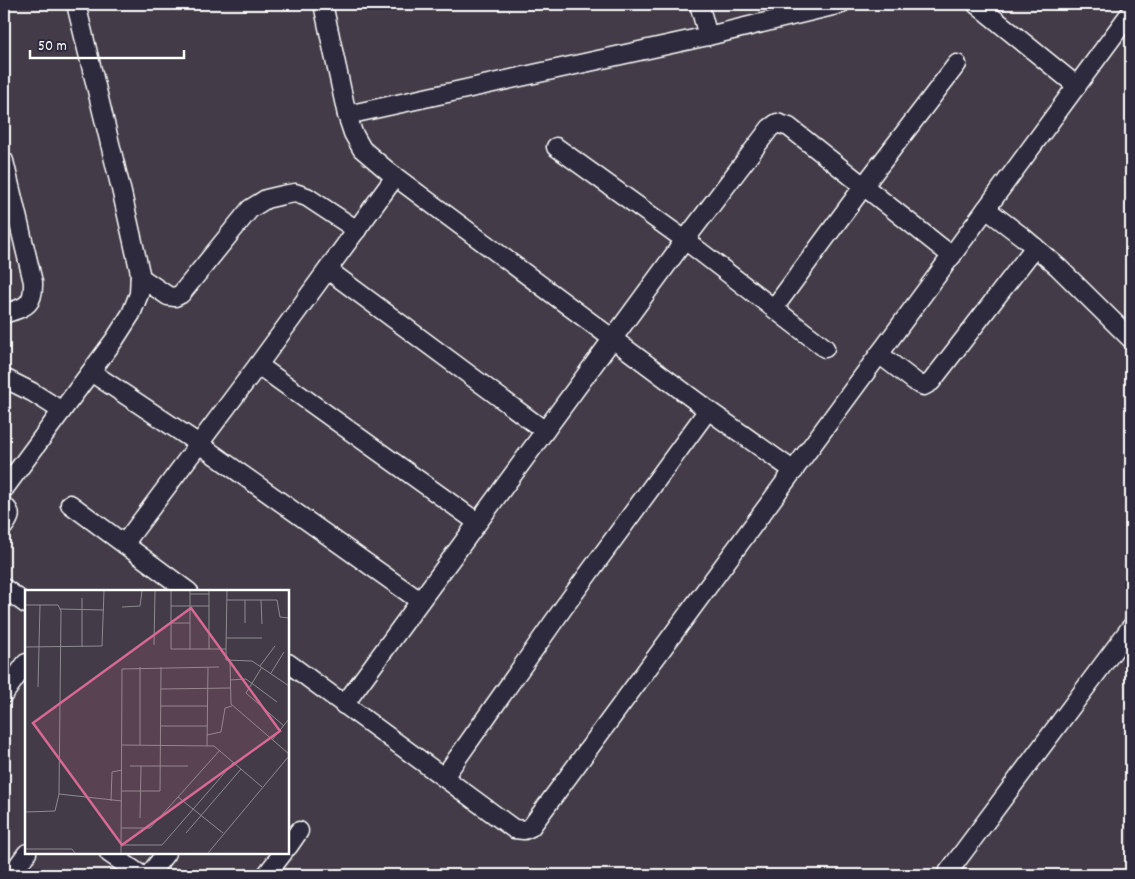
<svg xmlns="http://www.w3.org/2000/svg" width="1135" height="879" viewBox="0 0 1135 879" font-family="Dekko,sans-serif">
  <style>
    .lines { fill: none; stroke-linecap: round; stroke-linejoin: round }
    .minor-casing { stroke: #fff; stroke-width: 21 }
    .minor { stroke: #2f2a3d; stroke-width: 18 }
    .inset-road { fill: none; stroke: #8e8a91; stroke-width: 1 }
    .view { fill: #d76994; fill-opacity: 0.15; stroke: #d76994; stroke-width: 2.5 }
    .inset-edge { fill: none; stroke: #fff; stroke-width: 2.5 }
  </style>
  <rect width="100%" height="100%" fill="#433c48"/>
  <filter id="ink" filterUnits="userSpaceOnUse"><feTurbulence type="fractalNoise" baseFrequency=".02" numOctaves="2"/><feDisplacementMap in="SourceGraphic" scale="10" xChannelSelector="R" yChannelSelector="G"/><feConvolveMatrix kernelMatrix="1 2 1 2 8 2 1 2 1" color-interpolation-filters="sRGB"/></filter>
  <g filter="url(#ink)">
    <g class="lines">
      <defs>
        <g id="minor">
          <path d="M323 4 347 115 353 133 362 149 389 172 708 410 794 471"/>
          <path d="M976 4 1077 86"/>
          <path d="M708 36 841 4"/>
          <path d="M347 115 708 36 699 4"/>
          <path d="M556 147 685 240 825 348"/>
          <path d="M4 161 33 282C34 307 24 307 4 314"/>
          <path d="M986 209 1023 237 1058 267 1131 339"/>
          <path d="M328 270 545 431"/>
          <path d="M140 277 168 296 175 297 181 294 250 209 266 199 283 195 295 193 307 197 357 230"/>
          <path d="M774 308 863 187 957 64"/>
          <path d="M879 354 917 383 924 386 931 382 1035 247"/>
          <path d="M258 365 477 522"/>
          <path d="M91 372 199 444 420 601"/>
          <path d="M4 378 32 392 62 411"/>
          <path d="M4 489 115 339 131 314 139 294 140 273 122 193 76 4"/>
          <path d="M70 504 189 592"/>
          <path d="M4 506C13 513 10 518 4 526"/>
          <path d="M124 544 258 365 395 177"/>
          <path d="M4 588 26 604"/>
          <path d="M288 663 514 829 524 830 531 827 1131 12"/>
          <path d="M4 694 26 663"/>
          <path d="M344 705 685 240 770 128 777 123 789 127 952 256"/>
          <path d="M444 777 564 607 708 410"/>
          <path d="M288 847 299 831"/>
          <path d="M109 853 141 875"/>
          <path d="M11 875 27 853"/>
          <path d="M149 875 166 853"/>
          <path d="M266 875 283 853"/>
          <path d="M946 875 1131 627"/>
        </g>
      </defs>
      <!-- minor casing -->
      <use href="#minor" class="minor-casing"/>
      <!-- minor -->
      <use href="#minor" class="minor"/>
    </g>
  </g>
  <!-- overview -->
  <g transform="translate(25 590)">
    <rect width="264" height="264" fill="#433c48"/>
    <path class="inset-road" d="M146 1V59H201V70L227 71 264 96M165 1V59M184 1V59M165 4H184M202 10H252L255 27 264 28M236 10 237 34M0 15H33L36 21 34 204 30 221 0 222M146 16H184M97 17 115 16 117 1M35 19 79 20M146 33H165M220 33V10M201 48H237M129 55 130 1M0 57 77 56 79 1M57 57V8M201 59 202 1M205 71 206 114 264 164M235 76 250 56M115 77V155M237 77 221 103 259 136M246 83 259 62M0 85V153M205 90 221 89 252 112M13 97 15 15M136 99 205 98M136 116H182M136 136H182M182 145 196 142 200 118 207 116M247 150 264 129M97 155 189 156 237 197M182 156 183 77M195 160 153 207 198 243M105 176H163M97 201H135L136 77M34 204 97 211M86 211 87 182 97 180M115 228 116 176M96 238H125L153 207M161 243 216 179M96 255H137L209 172M0 259H47L50 263M96 263 97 79 194 77M183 263 264 166"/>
    <path class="view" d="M166 18 255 141 97 255 8 133Z"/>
    <rect width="264" height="264" class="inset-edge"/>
  </g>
  <!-- margin -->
  <rect width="1135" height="879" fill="none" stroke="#2f2a3d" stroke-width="20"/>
  <rect x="10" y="10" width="1115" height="859" fill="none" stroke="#fff" stroke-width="2" filter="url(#ink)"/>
  <!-- scale -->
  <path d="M30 50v8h154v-8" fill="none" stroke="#ffffff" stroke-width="2.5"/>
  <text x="38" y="50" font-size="15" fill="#ffffff" stroke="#2f2a3d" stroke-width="4" paint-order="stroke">50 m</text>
</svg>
